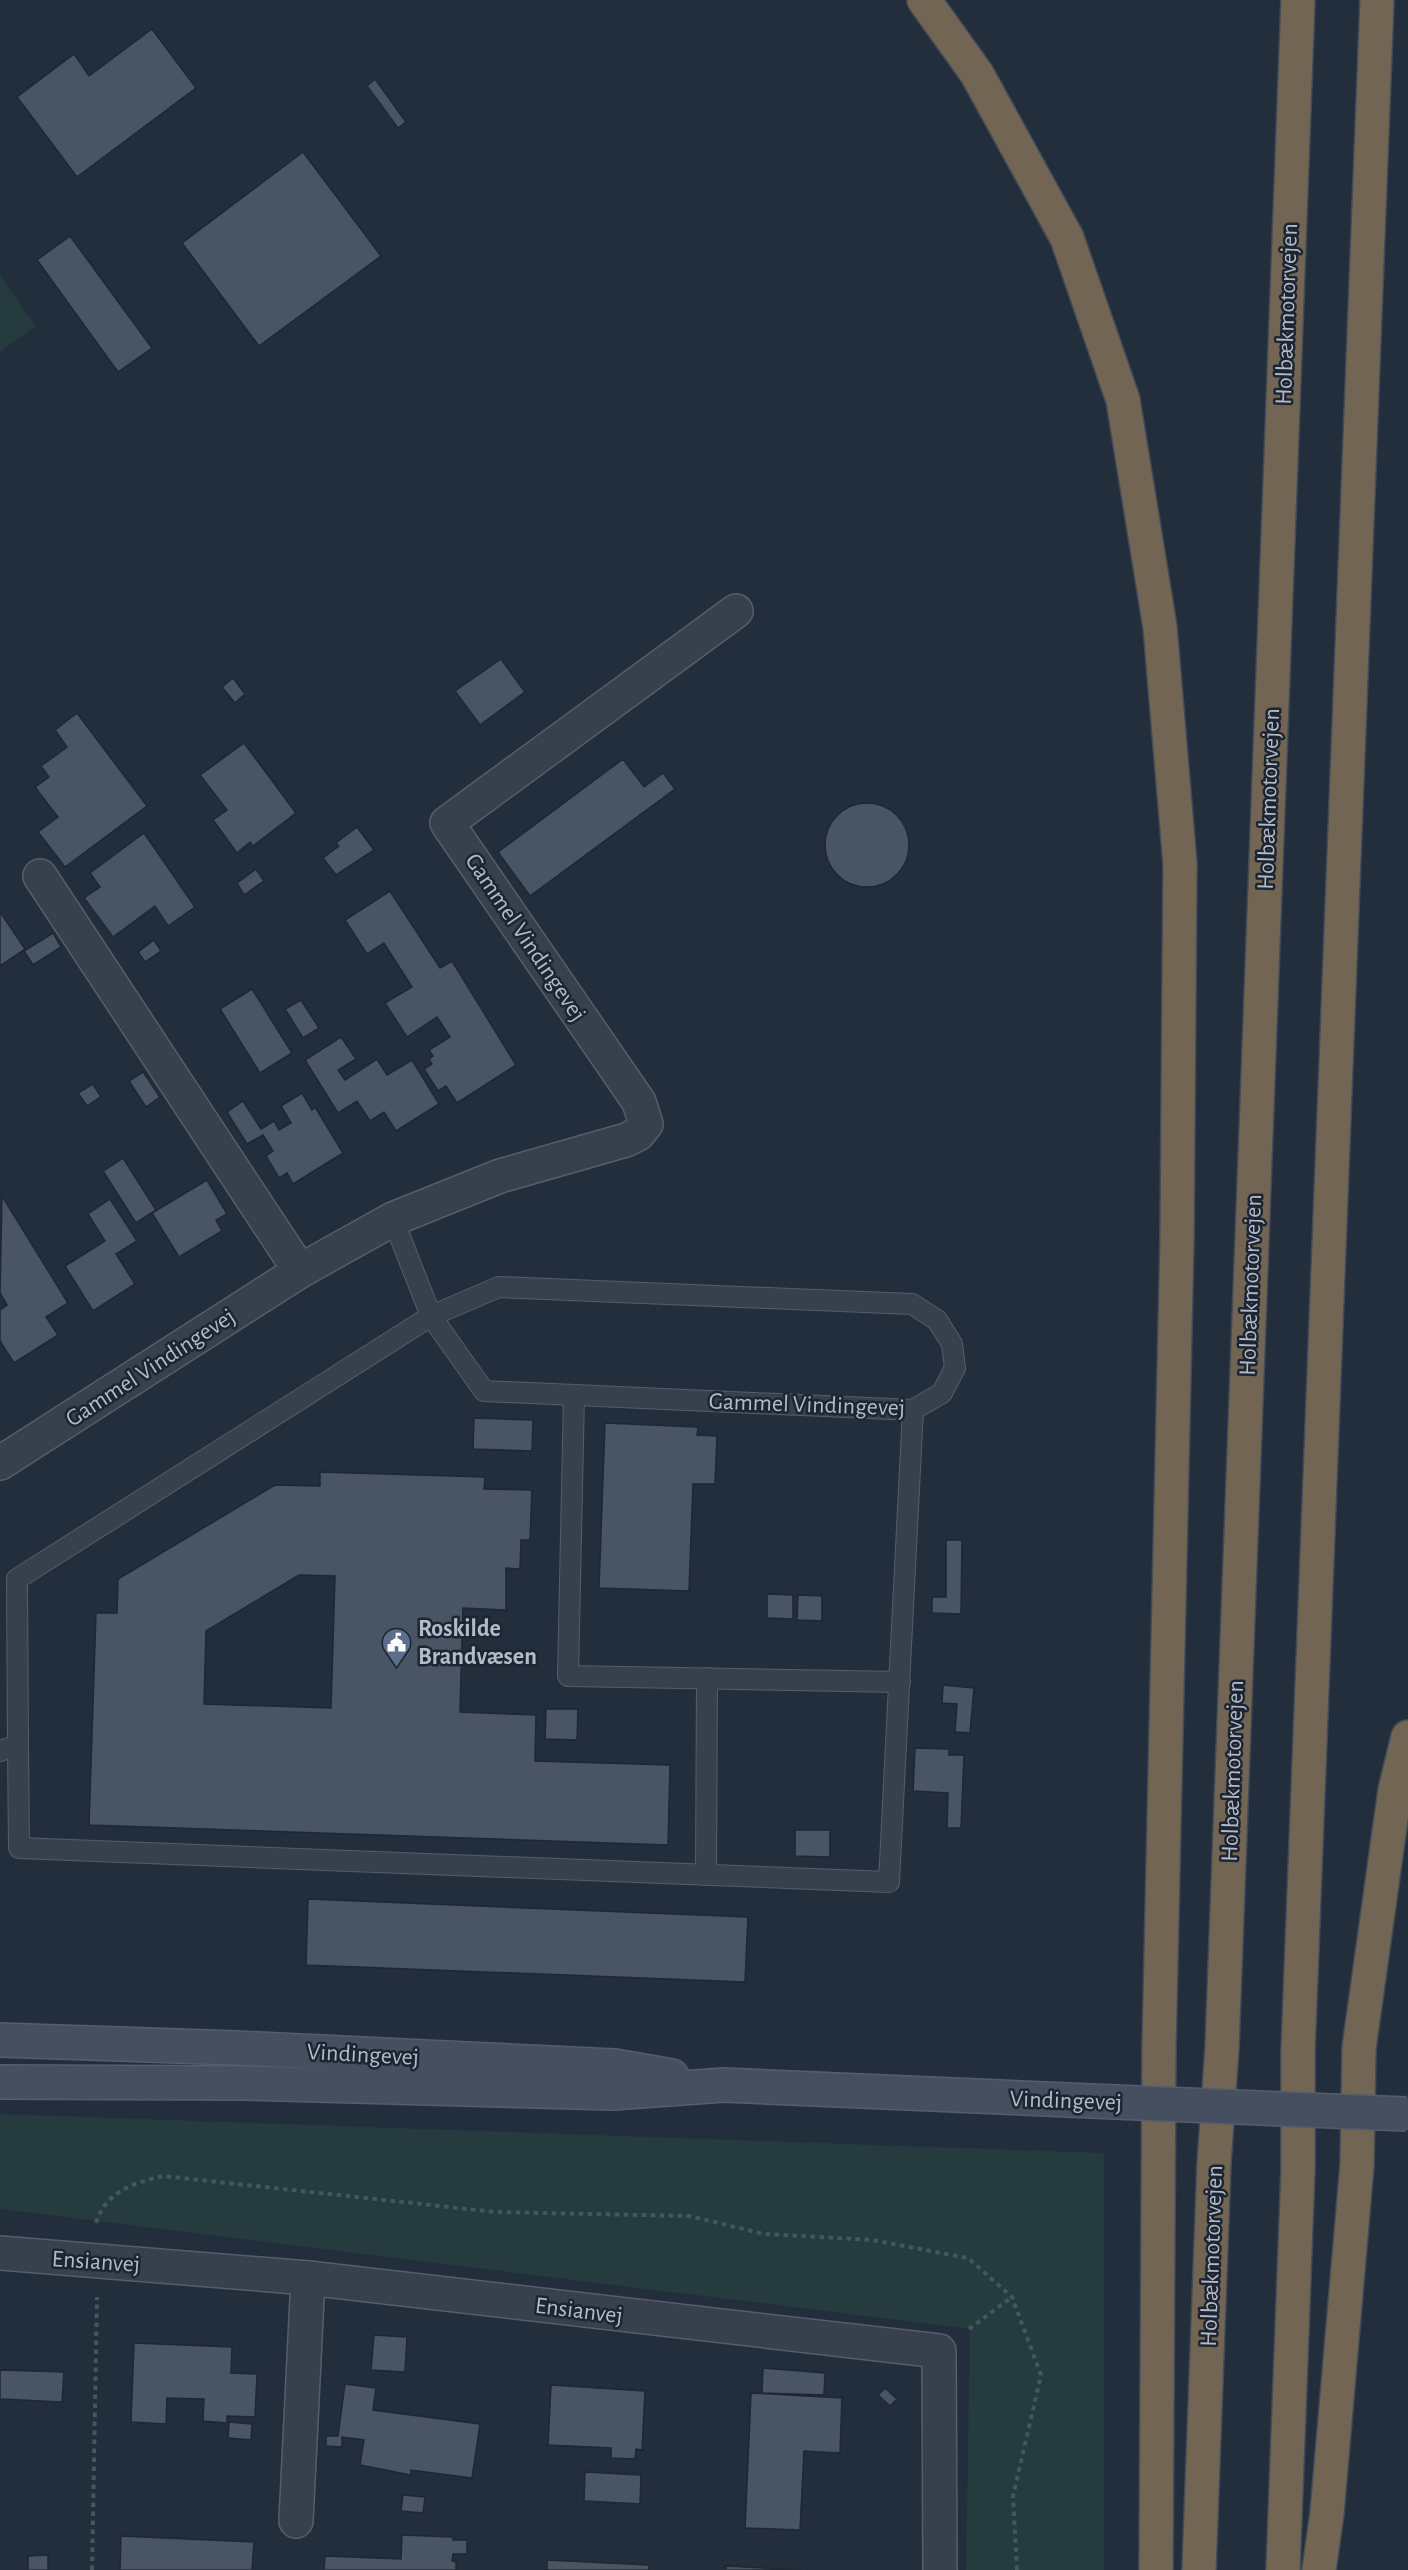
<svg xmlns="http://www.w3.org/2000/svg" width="1408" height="2570" viewBox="0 0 1408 2570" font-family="'Alegreya Sans',sans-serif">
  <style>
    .green { fill: #253b3d }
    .building { fill: #495565; stroke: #1e2733; stroke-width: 1.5; fill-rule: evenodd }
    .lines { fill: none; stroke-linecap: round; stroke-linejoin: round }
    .service-casing { stroke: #555e6a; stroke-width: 22 }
    .minor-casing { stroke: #555e6a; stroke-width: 36 }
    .secondary-casing { stroke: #555e6a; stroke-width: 36 }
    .motorway-casing { stroke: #424b57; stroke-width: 36 }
    .path { stroke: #43585a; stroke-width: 4; stroke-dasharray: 4.5 4.5; stroke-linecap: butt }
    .service { stroke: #37404c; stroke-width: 20 }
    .minor { stroke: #37404c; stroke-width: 33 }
    .secondary { stroke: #454f5f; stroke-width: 33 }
    .motorway { stroke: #726554; stroke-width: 33 }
    .secondary-bridge-casing { stroke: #555e6a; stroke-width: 36; stroke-linecap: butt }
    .secondary-bridge { stroke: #454f5f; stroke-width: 33 }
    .labels { text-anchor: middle; stroke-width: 5; stroke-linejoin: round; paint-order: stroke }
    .street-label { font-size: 24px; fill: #b2bbc7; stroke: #1c2531 }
    .poi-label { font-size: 24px; font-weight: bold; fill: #b2bbc7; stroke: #1c2531; text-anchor: start }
  </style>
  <rect width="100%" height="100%" fill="#232e3c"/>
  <!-- green -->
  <g class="green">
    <path d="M0 276 36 326 0 352Z"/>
    <path d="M0 2114 1104 2153V2570H966L970 2329 0 2209Z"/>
  </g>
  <!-- building -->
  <g class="building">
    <path d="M152 29 196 88 77 177 17 97 74 54 89 76Z"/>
    <path d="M375 79 406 122 398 128 367 86Z"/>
    <path d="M303 152 381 256 259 346 182 243Z"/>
    <path d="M70 236 152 348 118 372 37 260Z"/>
    <path d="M501 659 525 692 480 725 455 691Z"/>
    <path d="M233 678 245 694 235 703 222 687Z"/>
    <path d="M77 713 147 806 65 867 38 832 58 817 35 787 49 777 41 766 67 747 55 730Z"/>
    <path d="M244 743 296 813 253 846 250 842 237 853 213 820 227 810 200 775Z"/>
    <path d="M623 759 644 787 663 773 675 789 530 896 498 852Z"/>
    <circle cx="867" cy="845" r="42"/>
    <path d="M357 827 374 850 336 875 323 858 339 846 336 843Z"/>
    <path d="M144 833 195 907 168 926 155 906 113 937 84 898 100 887 90 873Z"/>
    <path d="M256 869 264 881 244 895 237 883Z"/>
    <path d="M390 891 440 968 452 961 516 1065 457 1103 446 1086 438 1091 424 1069 432 1064 429 1059 433 1056 429 1050 450 1037 437 1017 407 1037 385 1003 412 987 384 943 367 954 345 920Z"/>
    <path d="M0 912 25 949 0 966Z"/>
    <path d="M53 933 61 947 33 965 24 951Z"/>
    <path d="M154 940 161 951 145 962 138 952Z"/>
    <path d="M252 989 292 1053 260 1073 220 1009Z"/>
    <path d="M301 1000 319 1028 303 1038 285 1009Z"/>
    <path d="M341 1037 356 1059 338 1070 345 1080 377 1059 387 1075 412 1060 439 1104 396 1131 384 1112 370 1121 357 1101 338 1113 305 1060Z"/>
    <path d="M143 1072 160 1097 146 1107 129 1081Z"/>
    <path d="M93 1084 101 1097 87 1106 78 1093Z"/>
    <path d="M302 1093 312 1110 315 1107 343 1153 293 1184 287 1173 279 1178 266 1156 273 1151 263 1135 247 1144 227 1112 243 1101 261 1129 274 1121 279 1130 291 1123 281 1106Z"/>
    <path d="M123 1158 156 1210 136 1223 103 1171Z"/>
    <path d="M207 1180 227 1214 216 1220 222 1231 179 1257 152 1213Z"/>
    <path d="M2 1196 68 1303 46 1317 58 1335 14 1363 0 1341V1310L7 1305 0 1293Z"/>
    <path d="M110 1199 137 1241 116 1254 135 1284 93 1311 65 1266 105 1241 88 1214Z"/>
    <path d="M474 1418 533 1420 532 1451 473 1449Z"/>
    <path d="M605 1423 698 1427 697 1435 717 1436 715 1484H693L689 1591 599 1588Z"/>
    <path d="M320 1472 485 1477 484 1489 532 1490 530 1540H521L520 1569 506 1568V1610L463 1608 460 1712 536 1715 535 1761 670 1765 668 1845 89 1825 96 1613H117L118 1579 275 1485 320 1486ZM299 1575 335 1576 331 1708 204 1704 206 1631Z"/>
    <path d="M946 1540H962L961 1614 932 1613V1597H946Z"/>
    <path d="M767 1594 793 1595V1619L767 1618Z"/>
    <path d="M798 1595 822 1596V1621L797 1620Z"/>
    <path d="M943 1685 974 1688 970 1733 955 1732 957 1704 942 1703Z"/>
    <path d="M546 1709H578L577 1740 545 1739Z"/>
    <path d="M915 1748 949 1749V1755H964L961 1828H947L948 1793 913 1791Z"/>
    <path d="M795 1830H830V1857L795 1856Z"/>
    <path d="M308 1899 748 1917 745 1982 306 1965Z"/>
    <path d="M374 2335 407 2337 405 2372 371 2370Z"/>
    <path d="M134 2343 232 2347 231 2373 257 2374 255 2417 227 2416V2423L203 2421 204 2399 167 2398 166 2424 131 2422Z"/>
    <path d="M763 2368 825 2373 824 2395 762 2393Z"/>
    <path d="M0 2370 64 2372 62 2402 0 2399Z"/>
    <path d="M345 2384 376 2388 373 2410 480 2424 472 2478 411 2470V2475L360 2465 364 2440 342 2437V2447L326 2446V2436H338Z"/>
    <path d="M551 2385 645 2391 642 2450 636 2449 635 2459 611 2458V2448L548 2445Z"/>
    <path d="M885 2388 897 2399 890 2406 878 2395Z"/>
    <path d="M751 2393 842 2398 840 2453 804 2451 800 2530 745 2528Z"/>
    <path d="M229 2422 252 2424 251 2440 228 2438Z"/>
    <path d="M585 2472 641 2475 640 2504 584 2501Z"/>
    <path d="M403 2495 425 2497 423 2513 401 2511Z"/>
    <path d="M402 2535 453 2537V2540H467V2554H453L452 2561 456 2562V2570H324L325 2556 401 2559Z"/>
    <path d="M121 2536 254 2542 252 2570H120Z"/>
    <path d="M48 2555V2570H28V2556Z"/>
    <path d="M547 2560 649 2565V2570H547Z"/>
    <path d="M726 2566 802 2570H726Z"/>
  </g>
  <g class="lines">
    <defs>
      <g id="service">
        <path d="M499 1287 912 1304 937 1320 952 1344 955 1368 942 1393 913 1410 484 1391 431 1316Z"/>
        <path d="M574 1395 568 1676 900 1682"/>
        <path d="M18 1745 19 1848 889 1882 913 1410"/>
        <path d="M0 1751 18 1745 17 1579 431 1316 393 1219"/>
        <path d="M706 1875 707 1678"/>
      </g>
      <g id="minor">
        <path d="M40 876 300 1271"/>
        <path d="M0 1463 300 1271 393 1219 500 1176 626 1140 638 1134 646 1124 639 1102 447 823 736 611"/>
        <path d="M0 2253 308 2278 939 2351 940 2570"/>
        <path d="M296 2521 308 2278"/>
      </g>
      <g id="secondary">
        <path d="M0 2040 237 2048 615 2066 672 2076"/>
        <path d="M0 2082 243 2083 613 2093 724 2085 1115 2102"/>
      </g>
      <g id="motorway">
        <path d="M924 0 977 74 1067 238 1123 400 1160 627 1180 864 1177 1239 1159 2048 1156 2570"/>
        <path d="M1199 2570 1214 2164 1222 2048 1298 0"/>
        <path d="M1283 2570 1298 2170V2051L1377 0"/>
        <path d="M1319 2570 1327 2513 1357 2165 1359 2048 1395 1790 1408 1737"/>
      </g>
    </defs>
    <!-- service casing -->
    <use href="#service" class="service-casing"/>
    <!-- minor casing -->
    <use href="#minor" class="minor-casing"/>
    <!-- secondary casing -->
    <use href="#secondary" class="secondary-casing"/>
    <!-- motorway casing -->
    <use href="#motorway" class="motorway-casing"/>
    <!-- path -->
    <g class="path">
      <path d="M96 2223C106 2191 134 2183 163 2176L495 2212 689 2216 764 2234 872 2240 968 2258 1012 2297 1041 2375 1013 2496 1017 2570"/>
      <path d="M969 2329 1012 2297"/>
      <path d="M92 2570 97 2297"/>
    </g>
    <!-- service -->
    <use href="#service" class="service"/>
    <!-- minor -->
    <use href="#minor" class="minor"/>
    <!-- secondary -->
    <use href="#secondary" class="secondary"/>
    <!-- motorway -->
    <use href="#motorway" class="motorway"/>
    <defs>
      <path id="secondary-bridge" d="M1115 2102 1406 2114"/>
    </defs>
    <!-- secondary-bridge casing -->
    <use href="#secondary-bridge" class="secondary-bridge-casing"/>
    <!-- secondary-bridge -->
    <use href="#secondary-bridge" class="secondary-bridge"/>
  </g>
  <!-- icons -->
  <defs>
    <symbol id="civic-pin" viewBox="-11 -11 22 30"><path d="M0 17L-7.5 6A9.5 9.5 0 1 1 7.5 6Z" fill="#5c6f8a" stroke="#1c2531"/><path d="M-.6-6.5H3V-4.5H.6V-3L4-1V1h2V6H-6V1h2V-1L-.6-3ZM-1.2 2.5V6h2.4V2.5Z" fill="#fff"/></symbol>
  </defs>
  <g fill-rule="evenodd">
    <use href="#civic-pin" x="380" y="1626" width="33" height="45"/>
  </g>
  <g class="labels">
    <!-- street labels -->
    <g class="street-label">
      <text transform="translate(1286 314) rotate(-88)" y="8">Holbækmotorvejen</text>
      <text transform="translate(1268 799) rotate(-88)" y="8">Holbækmotorvejen</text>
      <text transform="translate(526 937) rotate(56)" y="8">Gammel Vindingevej</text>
      <text transform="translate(1250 1285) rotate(-88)" y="8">Holbækmotorvejen</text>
      <text transform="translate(150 1367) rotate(-33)" y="8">Gammel Vindingevej</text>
      <text transform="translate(807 1404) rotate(2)" y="8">Gammel Vindingevej</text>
      <text transform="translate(1232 1771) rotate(-88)" y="8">Holbækmotorvejen</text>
      <text transform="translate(363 2054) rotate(3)" y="8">Vindingevej</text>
      <text transform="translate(1066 2100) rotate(2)" y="8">Vindingevej</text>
      <text transform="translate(1211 2256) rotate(-88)" y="8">Holbækmotorvejen</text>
      <text transform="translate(96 2261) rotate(4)" y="8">Ensianvej</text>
      <text transform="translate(579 2310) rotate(7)" y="8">Ensianvej</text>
    </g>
    <!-- poi labels -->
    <g class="poi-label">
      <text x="418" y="1636">Roskilde<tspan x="418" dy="28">Brandvæsen</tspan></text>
    </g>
  </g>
</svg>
